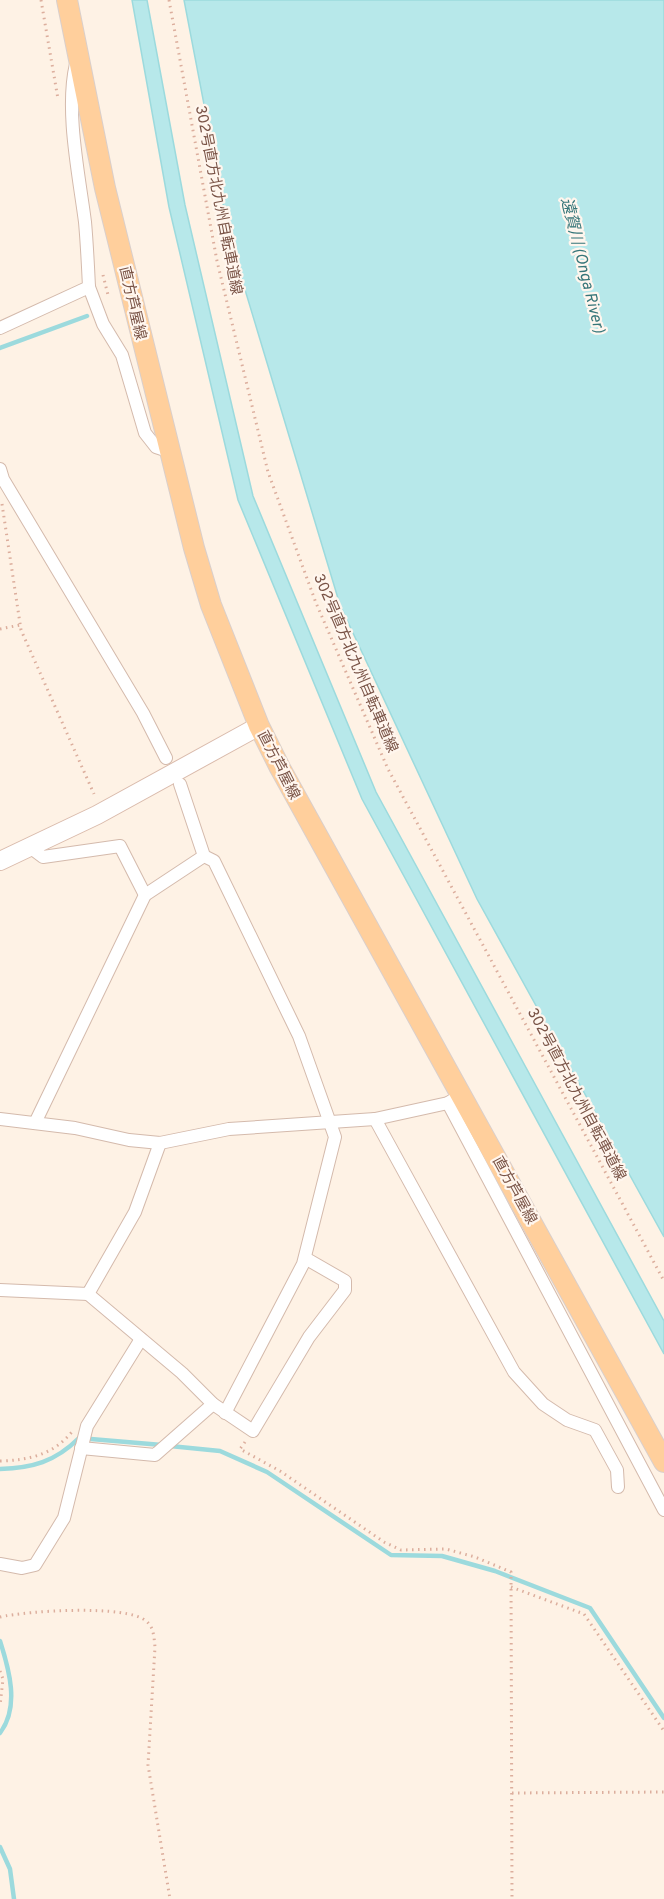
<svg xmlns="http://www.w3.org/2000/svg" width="664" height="1899" viewBox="0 0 664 1899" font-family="Overpass,'Noto Sans JP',sans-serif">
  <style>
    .water { fill: #b7e8ea; stroke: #9cdadd; stroke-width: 1.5 }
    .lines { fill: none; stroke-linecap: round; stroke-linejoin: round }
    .stream { stroke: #9cdadd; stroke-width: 4.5 }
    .street-casing { stroke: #d4baac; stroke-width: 14 }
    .secondary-casing { stroke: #dabbac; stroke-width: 20 }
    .primary-casing { stroke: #dacfcb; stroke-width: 22 }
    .path { stroke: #dcae9d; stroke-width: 3; stroke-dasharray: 1.5 4.5; stroke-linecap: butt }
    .street { stroke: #fff; stroke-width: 12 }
    .secondary { stroke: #fff; stroke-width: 18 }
    .primary { stroke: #ffcf9c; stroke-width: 20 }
    .labels { text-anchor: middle; stroke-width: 4.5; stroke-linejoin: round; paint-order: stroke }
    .street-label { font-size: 15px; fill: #7a5447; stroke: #fff6ee }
    .water-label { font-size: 16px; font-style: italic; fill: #367679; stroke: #fff6ee }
  </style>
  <rect width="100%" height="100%" fill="#fef2e5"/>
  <!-- water -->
  <g class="water">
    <path d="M132 0H147L185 205 253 496 376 792 664 1321V1354L362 799 238 500 169 207Z"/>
    <path d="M184 0H664V1237L477 899 340 605 230 240Z"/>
  </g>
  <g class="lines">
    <!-- stream -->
    <g class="stream">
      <path d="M0 348 87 316"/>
      <path d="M170 1446 220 1451 267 1472 391 1555 442 1556 495 1571 590 1608 664 1718"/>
      <path d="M0 1469C32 1468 55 1462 79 1438L162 1445"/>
      <path d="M0 1641C9 1669 20 1707 0 1733"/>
      <path d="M0 1847 10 1869 14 1899"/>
    </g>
    <defs>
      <g id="street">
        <path d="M89 287 103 324 122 355 145 433 156 447 168 451"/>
        <path d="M0 328 89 287C88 266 87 244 85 222 79 175 65 110 76 64"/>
        <path d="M0 469 3 479 143 713 166 758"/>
        <path d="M180 784 204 856 214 861 299 1036 335 1137 303 1264 225 1413"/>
        <path d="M31 848 43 857 120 846 145 895"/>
        <path d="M448 1103 664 1510"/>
        <path d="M0 1119 75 1128 129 1140 160 1143 229 1129 375 1119 448 1103 463 1094"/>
        <path d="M375 1119 514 1372 543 1404 567 1420 595 1430 617 1470 618 1487"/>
        <path d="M35 1123 145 895 204 856"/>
        <path d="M0 1290 88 1294 135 1212 160 1143"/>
        <path d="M88 1294 182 1373 213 1404 253 1431 309 1337 345 1290V1281L305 1258"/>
        <path d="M81 1448 155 1455 213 1404"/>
        <path d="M0 1564 22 1568 35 1565 64 1518 87 1426 141 1339"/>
      </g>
      <path id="secondary" d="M0 861 97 815 259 726"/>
      <path id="primary" d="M67 0 105 188 194 548 211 605 259 726 280 768 664 1462"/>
    </defs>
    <!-- street casing -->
    <use href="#street" class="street-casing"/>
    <!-- secondary casing -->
    <use href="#secondary" class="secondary-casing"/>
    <!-- primary casing -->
    <use href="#primary" class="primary-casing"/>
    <!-- path -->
    <g class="path">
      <path d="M41 0 58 99"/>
      <path d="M169 0 217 261 268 472 316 603 388 769 664 1281"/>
      <path d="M103 275 108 295"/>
      <path d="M2 504 21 630 94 794"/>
      <path d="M0 629 20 625"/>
      <path d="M245 1442 240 1449 280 1471 384 1542 401 1550 446 1549 475 1557 511 1572 512 1899"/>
      <path d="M0 1461C30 1460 52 1455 72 1432"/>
      <path d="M511 1587 584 1614 664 1731"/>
      <path d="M0 1617C26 1611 127 1604 146 1621 154 1627 154 1638 155 1647L148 1765 170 1899"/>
      <path d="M0 1671 3 1679 0 1706"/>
      <path d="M512 1793 664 1792"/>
    </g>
    <!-- street -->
    <use href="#street" class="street"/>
    <!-- secondary -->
    <use href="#secondary" class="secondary"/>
    <!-- primary -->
    <use href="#primary" class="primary"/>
  </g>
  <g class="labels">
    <!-- street labels -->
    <g class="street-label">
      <text transform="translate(219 200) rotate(79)" y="5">302号直方北九州自転車道線</text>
      <text transform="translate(133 303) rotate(77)" y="5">直方芦屋線</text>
      <text transform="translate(356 663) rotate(67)" y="5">302号直方北九州自転車道線</text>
      <text transform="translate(279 765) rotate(63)" y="5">直方芦屋線</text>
      <text transform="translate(577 1094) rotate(62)" y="5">302号直方北九州自転車道線</text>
      <text transform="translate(515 1190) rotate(61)" y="5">直方芦屋線</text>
    </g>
    <!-- water labels -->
    <g class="water-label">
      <text transform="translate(584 265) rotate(76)" y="6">遠賀川 (Onga River)</text>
    </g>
  </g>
</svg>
